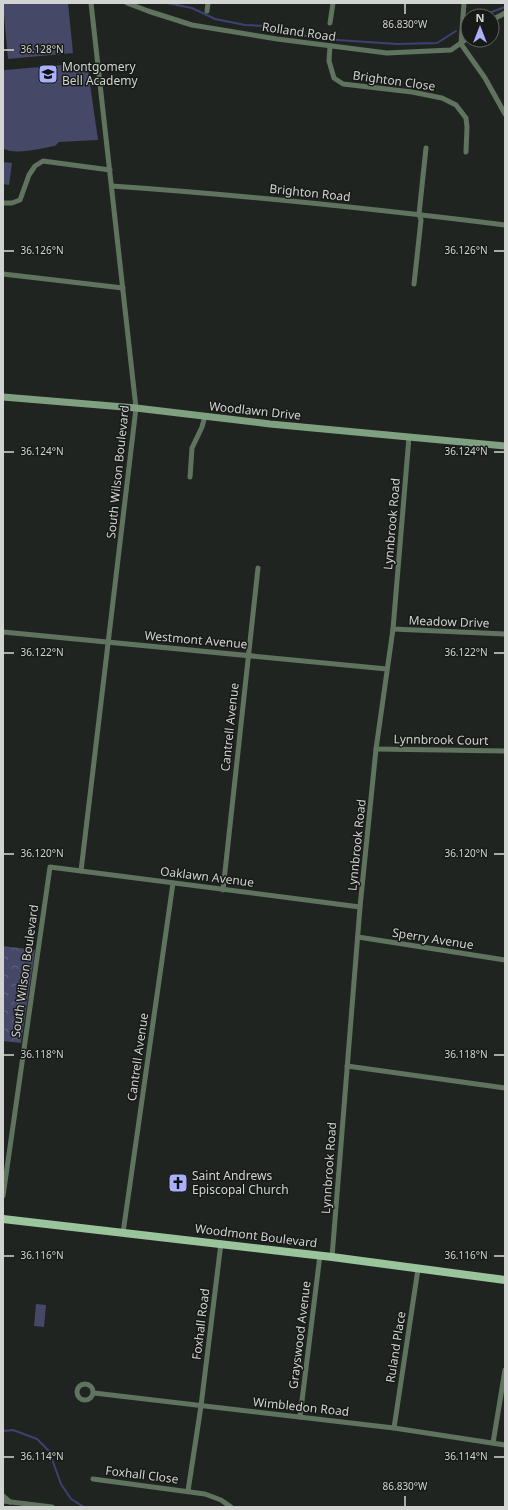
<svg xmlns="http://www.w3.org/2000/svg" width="508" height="1510" viewBox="0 0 508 1510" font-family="'Noto Sans',sans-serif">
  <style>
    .park { fill: url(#park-crowns) }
    .garden { fill: #464867 }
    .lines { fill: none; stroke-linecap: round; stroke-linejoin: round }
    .stream { stroke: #3e4072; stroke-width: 2 }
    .street { stroke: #5f735f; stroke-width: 5 }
    .secondary { stroke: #80a181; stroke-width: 7 }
    .primary { stroke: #9ac49c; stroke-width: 8 }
    .ticks { fill: none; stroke: #d2d4d2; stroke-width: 1.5 }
    .labels { text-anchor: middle; stroke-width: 3; stroke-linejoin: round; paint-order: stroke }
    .street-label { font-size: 12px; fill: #d2d4d2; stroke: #171a17 }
    .poi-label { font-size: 12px; fill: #d2d4d2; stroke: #171a17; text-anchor: start }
    .ticks-label { font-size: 10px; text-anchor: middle; fill: #d2d4d2; stroke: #171a17; stroke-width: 3; stroke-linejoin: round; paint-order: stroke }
  </style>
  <defs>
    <pattern id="park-crowns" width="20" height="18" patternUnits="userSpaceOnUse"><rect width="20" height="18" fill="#464867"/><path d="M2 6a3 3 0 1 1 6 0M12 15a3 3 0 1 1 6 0" fill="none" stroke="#60627c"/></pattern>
  </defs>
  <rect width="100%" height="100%" fill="#202421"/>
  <!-- park -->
  <path class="park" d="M3 946 35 950 21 1043 3 1041Z"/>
  <!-- garden -->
  <g class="garden">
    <path d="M3 3H68L73 53 8 59Z"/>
    <path d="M87 63 98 140 59 142 55 146C42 148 14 156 3 148V72L5 70Z"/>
    <path d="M3 162 12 163 9 185 3 184Z"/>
    <path d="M36 1304 46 1305 44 1327 34 1326Z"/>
  </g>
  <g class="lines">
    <!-- stream -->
    <g class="stream">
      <path d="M167 3 192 8 215 19 245 25 267 26 278 31 323 39 397 44 437 43 456 31"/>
      <path d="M481 16 505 7"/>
      <path d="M466 28 468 26"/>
      <path d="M3 1431 13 1430 37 1439 49 1451 61 1484 71 1499 84 1507"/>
    </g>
    <!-- street -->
    <g class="street">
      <path d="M127 3 148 11 192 25 277 39 387 53 451 50 468 38"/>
      <path d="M464 3 461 44 485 78 505 114"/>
      <path d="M207 11 208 3"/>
      <path d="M492 20 505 13"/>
      <path d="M330 23 333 3"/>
      <path d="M330 46 329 61 334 78 343 84 412 92 442 98 456 105 466 118 467 127 466 152"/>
      <path d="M112 186C243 195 375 209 505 225"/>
      <path d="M3 203H12L20 200 29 175 35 166 43 161 110 170"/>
      <path d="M3 274 123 288"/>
      <path d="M414 284 421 220 419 214 426 148"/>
      <path d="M190 477 192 448 202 427 205 416"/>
      <path d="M393 629 505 634"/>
      <path d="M3 632 387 669"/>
      <path d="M376 749 505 751"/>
      <path d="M81 871 136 408 91 3"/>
      <path d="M223 890 258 568"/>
      <path d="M358 937 505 960"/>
      <path d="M347 1066 505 1088"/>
      <path d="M3 1196 50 867 360 907"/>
      <path d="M123 1233 173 883"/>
      <path d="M332 1257 360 907 376 749 393 629 409 437"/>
      <circle cx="85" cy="1392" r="8"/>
      <path d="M94 1393 394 1428 505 1445"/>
      <path d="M300 1417 320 1255"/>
      <path d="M394 1428 418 1269"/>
      <path d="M493 1443 505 1370"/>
      <path d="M93 1479 205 1494 221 1500 231 1507"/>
      <path d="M188 1491 201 1406 221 1243"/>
      <path d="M3 1496 10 1502"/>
      <path d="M3 1501 52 1507"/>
    </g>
    <!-- secondary -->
    <path class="secondary" d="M3 397 136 408 270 424 505 446"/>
    <!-- primary -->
    <path class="primary" d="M3 1219 332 1257 505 1280"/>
  </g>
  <!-- ticks -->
  <path class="ticks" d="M405 4V14M4 50H14M4 251H14M494 251H504M4 452H14M494 452H504M4 653H14M494 653H504M4 854H14M494 854H504M4 1055H14M494 1055H504M4 1256H14M494 1256H504M4 1457H14M494 1457H504M405 1496V1506"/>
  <!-- icons -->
  <defs>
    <symbol id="school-square" viewBox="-11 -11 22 22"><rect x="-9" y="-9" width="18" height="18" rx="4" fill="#aab0fb" stroke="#171a17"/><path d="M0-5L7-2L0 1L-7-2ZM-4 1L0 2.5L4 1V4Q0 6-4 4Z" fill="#111"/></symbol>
    <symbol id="church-square" viewBox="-11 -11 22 22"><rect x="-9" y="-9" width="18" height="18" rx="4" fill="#aab0fb" stroke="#171a17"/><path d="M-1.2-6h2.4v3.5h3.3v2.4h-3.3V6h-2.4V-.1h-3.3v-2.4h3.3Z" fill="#111"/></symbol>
  </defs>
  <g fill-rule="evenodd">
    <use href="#school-square" x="37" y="63" width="22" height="22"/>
    <use href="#church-square" x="167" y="1172" width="22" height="22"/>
  </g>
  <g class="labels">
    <!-- street labels -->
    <g class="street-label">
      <text transform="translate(299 32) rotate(8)" y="4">Rolland Road</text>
      <text transform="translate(394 81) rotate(8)" y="4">Brighton Close</text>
      <text transform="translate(310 193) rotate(6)" y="4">Brighton Road</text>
      <text transform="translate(255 411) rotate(6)" y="4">Woodlawn Drive</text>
      <text transform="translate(118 472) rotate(-84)" y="4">South Wilson Boulevard</text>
      <text transform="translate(392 524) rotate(-85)" y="4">Lynnbrook Road</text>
      <text transform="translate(449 622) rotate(2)" y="4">Meadow Drive</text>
      <text transform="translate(196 640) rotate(5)" y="4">Westmont Avenue</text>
      <text transform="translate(230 727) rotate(-84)" y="4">Cantrell Avenue</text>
      <text transform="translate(441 740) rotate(1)" y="4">Lynnbrook Court</text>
      <text transform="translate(357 845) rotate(-84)" y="4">Lynnbrook Road</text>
      <text transform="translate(207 877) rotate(7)" y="4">Oaklawn Avenue</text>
      <text transform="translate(433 939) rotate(9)" y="4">Sperry Avenue</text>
      <text transform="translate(25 971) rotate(-82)" y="4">South Wilson Boulevard</text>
      <text transform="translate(138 1057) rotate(-82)" y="4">Cantrell Avenue</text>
      <text transform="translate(329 1168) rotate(-86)" y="4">Lynnbrook Road</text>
      <text transform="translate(256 1236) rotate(7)" y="4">Woodmont Boulevard</text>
      <text transform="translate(201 1324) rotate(-83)" y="4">Foxhall Road</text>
      <text transform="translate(300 1335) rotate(-83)" y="4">Grayswood Avenue</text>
      <text transform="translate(396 1347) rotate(-81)" y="4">Ruland Place</text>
      <text transform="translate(301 1407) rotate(6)" y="4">Wimbledon Road</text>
      <text transform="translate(142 1475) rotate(7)" y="4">Foxhall Close</text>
    </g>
    <!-- poi labels -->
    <g class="poi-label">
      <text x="62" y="71">Montgomery<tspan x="62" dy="14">Bell Academy</tspan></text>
      <text x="192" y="1180">Saint Andrews<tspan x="192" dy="14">Episcopal Church</tspan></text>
    </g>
  </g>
  <g class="ticks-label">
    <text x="405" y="28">86.830°W</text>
    <text x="42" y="53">36.128°N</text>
    <text x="42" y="254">36.126°N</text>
    <text x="466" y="254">36.126°N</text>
    <text x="42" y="455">36.124°N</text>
    <text x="466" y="455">36.124°N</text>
    <text x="42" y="656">36.122°N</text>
    <text x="466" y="656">36.122°N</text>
    <text x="42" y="857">36.120°N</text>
    <text x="466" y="857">36.120°N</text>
    <text x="42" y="1058">36.118°N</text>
    <text x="466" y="1058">36.118°N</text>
    <text x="42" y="1259">36.116°N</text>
    <text x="466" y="1259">36.116°N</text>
    <text x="42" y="1460">36.114°N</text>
    <text x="466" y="1460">36.114°N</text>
    <text x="405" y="1490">86.830°W</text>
  </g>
  <!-- border -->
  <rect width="508" height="1510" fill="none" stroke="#d2d4d2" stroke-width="8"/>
  <!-- north arrow -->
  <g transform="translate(480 28)"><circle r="19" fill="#171a17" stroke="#626462"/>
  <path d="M0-3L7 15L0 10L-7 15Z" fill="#aab0fb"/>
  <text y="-6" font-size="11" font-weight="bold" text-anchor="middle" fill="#d2d4d2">N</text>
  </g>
</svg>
